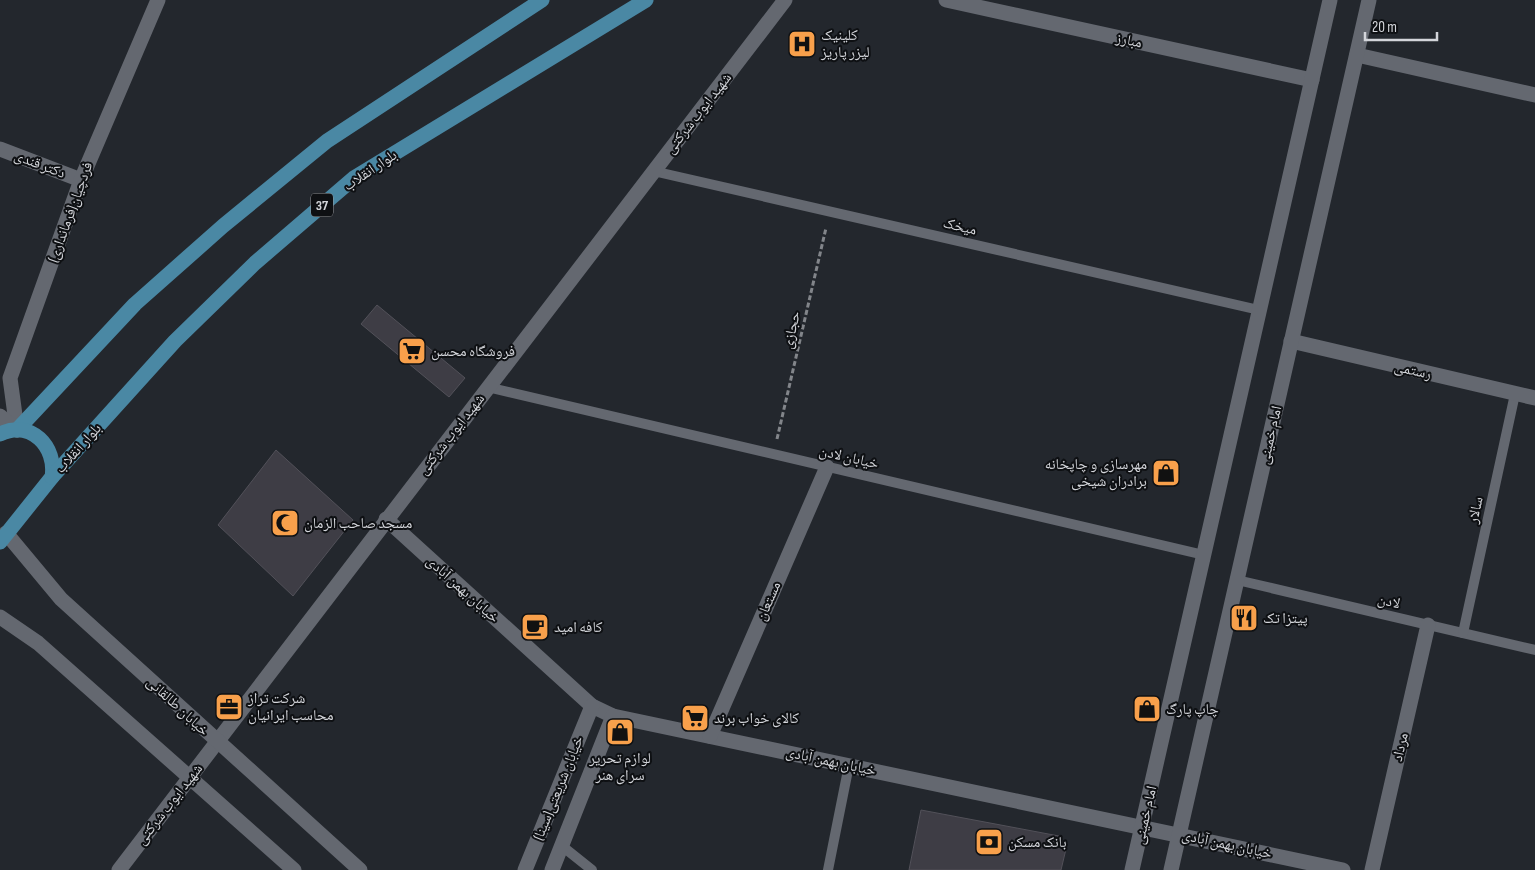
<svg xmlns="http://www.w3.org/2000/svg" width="1535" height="870" viewBox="0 0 1535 870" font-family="'Sofia Sans Condensed','Noto Naskh Arabic',sans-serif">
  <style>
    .building { fill: #3e3d45; stroke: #525159 }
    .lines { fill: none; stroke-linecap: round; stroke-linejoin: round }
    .path { stroke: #82858a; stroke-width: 3; stroke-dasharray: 5 2.5; stroke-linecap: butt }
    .lane { stroke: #646870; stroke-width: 10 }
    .street { stroke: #646870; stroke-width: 15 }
    .secondary { stroke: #646870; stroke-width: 15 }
    .primary { stroke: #4a88a4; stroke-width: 15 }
    .labels { text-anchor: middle; stroke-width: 4; stroke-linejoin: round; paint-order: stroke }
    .shield { fill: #0e1013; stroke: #989a9e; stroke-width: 1 }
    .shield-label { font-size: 14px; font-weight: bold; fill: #d3d5da }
    .poi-label { font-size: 15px; fill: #d3d5da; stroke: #0e1013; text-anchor: start }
    .street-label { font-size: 15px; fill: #d3d5da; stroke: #0e1013 }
  </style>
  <rect width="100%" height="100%" fill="#23272d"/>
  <!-- building -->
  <g class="building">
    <path d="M377 305 465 378 449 397 361 324Z"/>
    <path d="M276 450 353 520 293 596 218 525Z"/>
    <path d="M921 810 1059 836 1066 849 1061 870H909Z"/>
  </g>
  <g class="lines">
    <!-- path -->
    <path class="path" d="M777 439 826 228"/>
    <!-- lane -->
    <g class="lane">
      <path d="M653 171 1259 310"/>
      <path d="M487 387 1204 555"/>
      <path d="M1237 580 1535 650"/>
      <path d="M1463 633 1515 394"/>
      <path d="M562 846 592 870"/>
      <path d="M828 870 849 765"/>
    </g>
    <!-- street -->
    <g class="street">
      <path d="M946 0 1312 80"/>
      <path d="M1357 55 1535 95"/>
      <path d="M0 149 81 180"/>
      <path d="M1291 341 1535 398"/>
      <path d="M17 430 10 378 81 180 158 0"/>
      <path d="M386 519 592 706 613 716 1343 870"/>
      <path d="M710 736 827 467"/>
      <path d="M119 870 785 0"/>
      <path d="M525 870 592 706"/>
      <path d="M552 870 613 716"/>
      <path d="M1372 870 1428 625"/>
    </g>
    <!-- secondary -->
    <g class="secondary">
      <path d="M0 416 17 430"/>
      <path d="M6 533 61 599 360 870"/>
      <path d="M0 617 38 643 294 870"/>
      <path d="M1132 870 1330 0"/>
      <path d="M1171 870 1369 0"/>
    </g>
    <!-- primary -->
    <g class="primary">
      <path d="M17 430 135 304 223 226 327 141 542 0"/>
      <path d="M0 434C31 419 57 447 52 477L0 542"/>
      <path d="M52 477 175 341 255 263 354 178 646 0"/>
    </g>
  </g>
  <!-- icons -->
  <defs>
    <symbol id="hospital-square" viewBox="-11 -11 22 22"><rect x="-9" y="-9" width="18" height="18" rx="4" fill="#f8a04b" stroke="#0e1013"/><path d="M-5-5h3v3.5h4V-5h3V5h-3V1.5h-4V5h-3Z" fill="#111"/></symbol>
    <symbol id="supermarket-square" viewBox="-11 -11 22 22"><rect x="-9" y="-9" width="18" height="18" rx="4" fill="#f8a04b" stroke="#0e1013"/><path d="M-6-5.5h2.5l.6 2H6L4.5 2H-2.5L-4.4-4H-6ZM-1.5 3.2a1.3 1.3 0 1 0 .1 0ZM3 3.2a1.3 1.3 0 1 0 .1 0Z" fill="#111"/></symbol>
    <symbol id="shop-square" viewBox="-11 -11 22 22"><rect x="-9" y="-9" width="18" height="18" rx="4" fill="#f8a04b" stroke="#0e1013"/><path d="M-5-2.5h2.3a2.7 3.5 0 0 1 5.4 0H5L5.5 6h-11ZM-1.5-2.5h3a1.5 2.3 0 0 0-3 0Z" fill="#111"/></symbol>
    <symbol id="mosque-square" viewBox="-11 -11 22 22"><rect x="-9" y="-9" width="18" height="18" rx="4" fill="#f8a04b" stroke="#0e1013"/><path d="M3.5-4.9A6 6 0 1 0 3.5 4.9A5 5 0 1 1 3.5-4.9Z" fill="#111"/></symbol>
    <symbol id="restaurant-square" viewBox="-11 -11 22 22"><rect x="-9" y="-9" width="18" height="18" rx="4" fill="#f8a04b" stroke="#0e1013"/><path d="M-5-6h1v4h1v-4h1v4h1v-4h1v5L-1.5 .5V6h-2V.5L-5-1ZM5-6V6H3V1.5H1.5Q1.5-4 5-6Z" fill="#111"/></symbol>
    <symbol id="cafe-square" viewBox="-11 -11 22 22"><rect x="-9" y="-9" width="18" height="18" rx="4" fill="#f8a04b" stroke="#0e1013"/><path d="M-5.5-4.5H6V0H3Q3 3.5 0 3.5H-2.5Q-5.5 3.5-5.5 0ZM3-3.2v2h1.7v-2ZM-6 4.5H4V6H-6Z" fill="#111"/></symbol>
    <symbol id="office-square" viewBox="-11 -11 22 22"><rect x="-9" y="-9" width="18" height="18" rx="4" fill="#f8a04b" stroke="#0e1013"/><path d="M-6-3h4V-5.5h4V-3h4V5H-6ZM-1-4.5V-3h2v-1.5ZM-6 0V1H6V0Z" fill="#111"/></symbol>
    <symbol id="bank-square" viewBox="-11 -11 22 22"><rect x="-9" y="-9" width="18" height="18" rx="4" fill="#f8a04b" stroke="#0e1013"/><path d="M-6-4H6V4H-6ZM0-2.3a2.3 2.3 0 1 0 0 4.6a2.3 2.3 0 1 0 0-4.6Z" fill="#111"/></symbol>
  </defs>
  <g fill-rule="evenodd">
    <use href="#hospital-square" x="786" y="28" width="32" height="32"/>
    <use href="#supermarket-square" x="396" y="335" width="32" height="32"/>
    <use href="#shop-square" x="1150" y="457" width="32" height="32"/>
    <use href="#mosque-square" x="269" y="507" width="32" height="32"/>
    <use href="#restaurant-square" x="1228" y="602" width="32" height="32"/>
    <use href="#cafe-square" x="519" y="611" width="32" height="32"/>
    <use href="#office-square" x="213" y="691" width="32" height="32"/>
    <use href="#shop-square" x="1131" y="693" width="32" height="32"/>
    <use href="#supermarket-square" x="679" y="702" width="32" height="32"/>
    <use href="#shop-square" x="604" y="716" width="32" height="32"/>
    <use href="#bank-square" x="973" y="826" width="32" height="32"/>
  </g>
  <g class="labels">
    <!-- shield labels -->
    <rect class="shield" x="311" y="193.5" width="22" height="23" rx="4"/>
    <g class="shield-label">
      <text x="322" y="210">37</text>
    </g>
    <!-- poi labels -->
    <g class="poi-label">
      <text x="821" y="40">کلینیک<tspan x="821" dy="17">لیزر پاریز</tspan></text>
      <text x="431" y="356">فروشگاه محسن</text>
      <text x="1147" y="469" text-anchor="end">مهرسازی و چاپخانه<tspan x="1147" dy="17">برادران شیخی</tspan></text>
      <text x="304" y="528">مسجد صاحب الزمان</text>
      <text x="1263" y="623">پیتزا تک</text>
      <text x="554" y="632">کافه امید</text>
      <text x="248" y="703">شرکت تراز<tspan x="248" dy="17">محاسب ایرانیان</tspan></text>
      <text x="1166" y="714">چاپ پارگ</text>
      <text x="714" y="723">کالای خواب برند</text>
      <text x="620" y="763" text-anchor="middle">لوازم تحریر<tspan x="620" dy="17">سرای هنر</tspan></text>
      <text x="1008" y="847">بانک مسکن</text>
    </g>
    <!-- street labels -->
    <g class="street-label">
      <text transform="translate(1129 40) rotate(12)" y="5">مبارز</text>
      <text transform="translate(698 113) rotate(-52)" y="5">شهید ایوب شرکتی</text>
      <text transform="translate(40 164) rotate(21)" y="5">دکتر قندی</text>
      <text transform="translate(370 170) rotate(-34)" y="5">بلوار انقلاب</text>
      <text transform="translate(70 212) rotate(-70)" y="5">فردچیان(فرمانداری)</text>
      <text transform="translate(960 226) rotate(13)" y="5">میخک</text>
      <text transform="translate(791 330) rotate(-77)" y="5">حجازی</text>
      <text transform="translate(1413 370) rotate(13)" y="5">رستمی</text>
      <text transform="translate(451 434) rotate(-52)" y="5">شهید ایوب شرکتی</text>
      <text transform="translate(1270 435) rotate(-77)" y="5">امام خمینی</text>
      <text transform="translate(78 448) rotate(-48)" y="5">بلوار انقلاب</text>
      <text transform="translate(849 457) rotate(13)" y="5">خیابان لادن</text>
      <text transform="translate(1475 510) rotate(-78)" y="5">سالار</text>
      <text transform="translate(463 589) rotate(42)" y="5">خیابان بهمن آبادی</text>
      <text transform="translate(768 601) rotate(-66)" y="5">مستعان</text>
      <text transform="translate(1389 601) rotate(13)" y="5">لادن</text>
      <text transform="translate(178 706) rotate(43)" y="5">خیابان طالقانی</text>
      <text transform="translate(1400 747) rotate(-77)" y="5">مرداد</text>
      <text transform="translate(831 761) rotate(12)" y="5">خیابان بهمن آبادی</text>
      <text transform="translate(558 788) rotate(-68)" y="5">خیابان شریعتی(سینا)</text>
      <text transform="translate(169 804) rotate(-52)" y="5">شهید ایوب شرکتی</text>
      <text transform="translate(1145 815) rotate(-77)" y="5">امام خمینی</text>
      <text transform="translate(1227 844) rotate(12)" y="5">خیابان بهمن آبادی</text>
    </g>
  </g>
  <!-- scale -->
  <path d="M1365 32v8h72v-8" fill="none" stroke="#d3d5da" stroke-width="2.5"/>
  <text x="1372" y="32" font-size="15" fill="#d3d5da" stroke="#0e1013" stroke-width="4" paint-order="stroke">20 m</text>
</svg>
